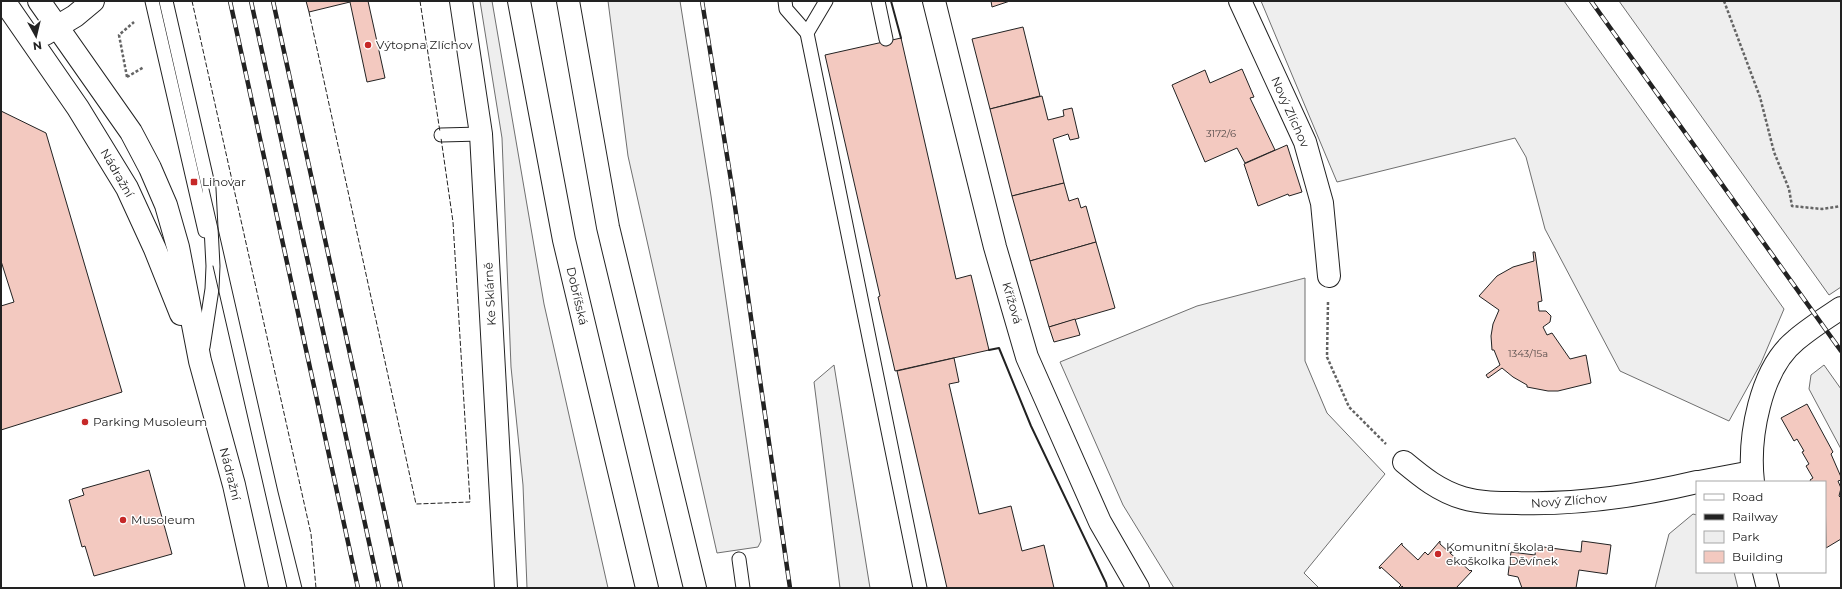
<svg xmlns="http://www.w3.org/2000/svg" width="1842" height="589" viewBox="0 0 1842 589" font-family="Montserrat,sans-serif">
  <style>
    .green { fill: #eee; stroke: #6f6f6f }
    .building { fill: #f3c9c0; stroke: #222 }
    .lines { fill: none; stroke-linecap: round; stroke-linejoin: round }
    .lane-casing { stroke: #222; stroke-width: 15 }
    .street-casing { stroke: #222; stroke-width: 24 }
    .secondary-casing { stroke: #222; stroke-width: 24 }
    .highway-casing { stroke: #222; stroke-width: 24 }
    .path { stroke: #646464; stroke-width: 2.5; stroke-dasharray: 3 2; stroke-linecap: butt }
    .lane { stroke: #fff; stroke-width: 13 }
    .street { stroke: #fff; stroke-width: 22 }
    .secondary { stroke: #fff; stroke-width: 22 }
    .highway { stroke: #fff; stroke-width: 22 }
    .tram { stroke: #222; stroke-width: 1 }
    .rail-casing { stroke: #222; stroke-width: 4.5 }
    .rail { stroke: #fff; stroke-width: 3; stroke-dasharray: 9; stroke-linecap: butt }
    .fence { stroke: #222; stroke-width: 1; stroke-dasharray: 5 2; stroke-linecap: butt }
    .wall { stroke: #222; stroke-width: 2 }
    .poi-dot { fill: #c62828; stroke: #fff; stroke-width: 1.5 }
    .labels { text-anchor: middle; stroke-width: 3; stroke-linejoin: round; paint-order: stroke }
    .number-label { font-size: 10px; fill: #564c4a }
    .poi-label { font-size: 12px; fill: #222; stroke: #fff; text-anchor: start }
    .street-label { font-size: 12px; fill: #222; stroke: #fff }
  </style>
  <rect width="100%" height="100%" fill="#fff"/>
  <!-- green -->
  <g class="green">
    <path d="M480 1H492L544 304 608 588H527L523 485 511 367 502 138Z"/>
    <path d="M608 1H680L711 196 761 541 758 547 717 553 628 156Z"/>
    <path d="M1261 1H1564L1784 309 1761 363 1729 421 1620 371 1545 229 1526 157 1515 138 1337 182Z"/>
    <path d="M1619 1H1841V287L1829 295Z"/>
    <path d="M1305 278V361L1327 413 1385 474 1304 573 1319 588H1174L1123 505 1060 362 1197 306Z"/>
    <path d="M834 365 870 588H840L814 382Z"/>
    <path d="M1824 365 1841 389V449L1809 389 1811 375Z"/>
    <path d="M1693 514 1697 515V572H1734L1738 588H1655L1669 534Z"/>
  </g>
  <!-- building -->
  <g class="building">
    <path d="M306 1H368L385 78 367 82 350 2 309 12Z"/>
    <path d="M991 1H1010L992 7Z"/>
    <path d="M1023 27 1040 96 990 109 972 39Z"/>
    <path d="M901 38 956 279 971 275 989 350 895 371 878 297 880 296 825 55Z"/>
    <path d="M1242 69 1254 97 1250 98 1275 150 1245 163 1237 148 1205 162 1172 85 1205 70 1210 83Z"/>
    <path d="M1042 96 1048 120 1064 116 1063 110 1072 108 1079 138 1070 140 1068 134 1053 139 1064 183 1012 196 990 109Z"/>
    <path d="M1 111 46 133 122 392 1 430V306L14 302 1 261Z"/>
    <path d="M1287 145 1302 192 1289 196 1288 194 1258 206 1244 164Z"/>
    <path d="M1064 183 1069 201 1078 198 1081 208 1086 206 1096 242 1030 261 1012 196Z"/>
    <path d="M1096 242 1115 308 1049 327 1030 261Z"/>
    <path d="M1533 252H1535L1542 301 1538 302 1539 311H1546L1551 316 1550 322 1543 327 1547 335 1552 333 1570 359 1586 355 1591 383 1558 391H1548L1527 387V385L1513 377 1502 368 1488 378 1486 375 1500 365 1494 350H1492L1491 336 1493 324 1499 310 1479 296 1497 276 1513 267 1534 261Z"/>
    <path d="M1075 319 1080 335 1054 342 1049 327Z"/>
    <path d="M954 358 959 382 949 384 979 514 1011 506 1022 551 1044 545 1054 588H947L897 371Z"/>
    <path d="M1807 404 1833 452 1831 454 1841 477V480L1838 481 1841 488 1839 496 1841 498V539L1826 548 1825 482H1811L1810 480 1813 478 1806 466 1809 464 1802 452 1804 451 1797 439 1794 441 1781 418Z"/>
    <path d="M149 470 172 554 94 576 85 546 82 547 69 500 84 495 82 489Z"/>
    <path d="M1440 541V544L1449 552H1452L1450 553 1470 571 1471 570 1472 571 1456 588H1404L1402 586 1401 588 1399 587 1401 585 1381 567 1380 569 1379 567 1402 543V545L1418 560 1425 552 1428 555Z"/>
    <path d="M1582 541 1611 545 1607 574 1579 570 1576 588H1522L1518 577 1508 575 1511 552 1535 555 1536 546 1581 552Z"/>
  </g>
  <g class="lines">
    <defs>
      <g id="lane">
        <path d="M152 1 205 231"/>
        <path d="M166 1 209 189 213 266 212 289 203 347"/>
        <path d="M785 1 786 9 807 33"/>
        <path d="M826 1 807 33 920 588"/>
        <path d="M878 1 886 39"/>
        <path d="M441 135 481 134"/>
        <path d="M739 559 743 588"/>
      </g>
      <g id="street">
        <path d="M461 1 481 134 506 588"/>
        <path d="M1240 1 1305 142 1322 203 1329 276"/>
        <path d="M1404 462C1422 477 1439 491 1463 498 1480 503 1499 503 1517 503 1577 505 1638 496 1697 482"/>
        <path d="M1699 482 1752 472"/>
        <path d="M1753 482C1748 438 1760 369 1796 340 1810 328 1826 318 1841 308"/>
        <path d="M1764 572 1768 588"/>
      </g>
      <g id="secondary">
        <path d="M4 1 78 108 127 188 155 249 181 314"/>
        <path d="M39 1 131 132 150 168 166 205 178 247 200 361 234 485 257 588"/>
        <path d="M934 1 995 247 1027 357 1100 522 1138 588"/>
        <path d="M45 34 75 16 93 1"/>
      </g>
      <g id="highway">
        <path d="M519 1 564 240 647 588"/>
        <path d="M568 1 608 227 695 588"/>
      </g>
    </defs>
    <!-- lane casing -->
    <use href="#lane" class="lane-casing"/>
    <!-- street casing -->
    <use href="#street" class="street-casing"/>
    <!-- secondary casing -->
    <use href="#secondary" class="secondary-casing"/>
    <!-- highway casing -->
    <use href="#highway" class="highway-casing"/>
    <!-- path -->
    <g class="path">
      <path d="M1724 1 1760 97 1774 152 1789 189 1792 206 1822 209 1841 206"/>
      <path d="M127 77 119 35 134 22"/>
      <path d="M127 77 144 67"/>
      <path d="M1328 302 1327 357 1349 407 1386 444"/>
    </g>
    <!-- lane -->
    <use href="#lane" class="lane"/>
    <!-- street -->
    <use href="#street" class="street"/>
    <!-- secondary -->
    <use href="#secondary" class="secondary"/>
    <!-- highway -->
    <use href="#highway" class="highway"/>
    <!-- tram -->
    <g class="tram">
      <path d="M209 189 278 492 302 588"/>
      <path d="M213 266 287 588"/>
    </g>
    <defs>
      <g id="rail">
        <path d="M230 1 358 588"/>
        <path d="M251 1 379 588"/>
        <path d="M273 1 401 588"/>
        <path d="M702 1 733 193 790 588"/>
        <path d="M1591 1 1841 351"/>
      </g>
    </defs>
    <!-- rail casing -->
    <use href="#rail" class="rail-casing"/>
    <!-- rail -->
    <use href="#rail" class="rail"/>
    <!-- fence -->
    <g class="fence">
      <path d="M192 1 311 534 316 588"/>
      <path d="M420 1 440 132"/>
      <path d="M309 12 416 504 470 502 453 222 441 138"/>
    </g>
    <!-- wall -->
    <g class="wall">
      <path d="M891 1 901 38"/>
      <path d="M989 350 999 348 1031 426 1106 583 1107 588"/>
    </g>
  </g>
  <!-- markers -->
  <g class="poi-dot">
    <circle cx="368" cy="45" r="4"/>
    <rect x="190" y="178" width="8" height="8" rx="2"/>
    <circle cx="85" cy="422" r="4"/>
    <circle cx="123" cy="520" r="4"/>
    <circle cx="1438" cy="554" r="4"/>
  </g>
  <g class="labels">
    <!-- number labels -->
    <g class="number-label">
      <text x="1221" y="137">3172/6</text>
      <text x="1528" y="357">1343/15a</text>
    </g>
    <!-- poi labels -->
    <g class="poi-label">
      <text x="376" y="49">Výtopna Zlíchov</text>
      <text x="202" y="186">Lihovar</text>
      <text x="93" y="426">Parking Musoleum</text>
      <text x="131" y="524">Musoleum</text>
      <text x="1446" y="551">Komunitní škola a<tspan x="1446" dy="14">ekoškolka Děvínek</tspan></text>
    </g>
    <!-- street labels -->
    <g class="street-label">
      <text transform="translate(1290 112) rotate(66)" y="4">Nový Zlíchov</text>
      <text transform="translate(117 173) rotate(60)" y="4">Nádražní</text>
      <text transform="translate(490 294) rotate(-93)" y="4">Ke Sklárně</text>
      <text transform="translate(577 296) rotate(77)" y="4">Dobříšská</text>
      <text transform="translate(1012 303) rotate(74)" y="4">Křížová</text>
      <text transform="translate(230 474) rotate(76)" y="4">Nádražní</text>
      <text transform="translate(1569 501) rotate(-4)" y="4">Nový Zlíchov</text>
    </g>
  </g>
  <!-- border -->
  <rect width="1842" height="589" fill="none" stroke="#222222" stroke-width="4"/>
  <!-- legend -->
  <rect x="1696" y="481" width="130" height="92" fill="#ffffff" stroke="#a7a7a7"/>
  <rect x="1704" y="494" width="20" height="6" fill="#ffffff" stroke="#a7a7a7"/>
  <text x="1732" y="501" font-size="12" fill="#222222">Road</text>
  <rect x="1704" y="514" width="20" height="6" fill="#222222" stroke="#a7a7a7"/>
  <text x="1732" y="521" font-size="12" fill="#222222">Railway</text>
  <rect x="1704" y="531" width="20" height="12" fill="#eeeeee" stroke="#a7a7a7"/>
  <text x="1732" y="541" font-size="12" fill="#222222">Park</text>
  <rect x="1704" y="551" width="20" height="12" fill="#f3c9c0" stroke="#a7a7a7"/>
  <text x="1732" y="561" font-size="12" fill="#222222">Building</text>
  <!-- north arrow -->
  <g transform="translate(36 36) rotate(172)" stroke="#ffffff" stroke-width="3" paint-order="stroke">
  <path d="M0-3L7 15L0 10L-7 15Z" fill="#222222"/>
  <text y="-6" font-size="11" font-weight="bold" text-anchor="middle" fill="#222222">N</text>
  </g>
</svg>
